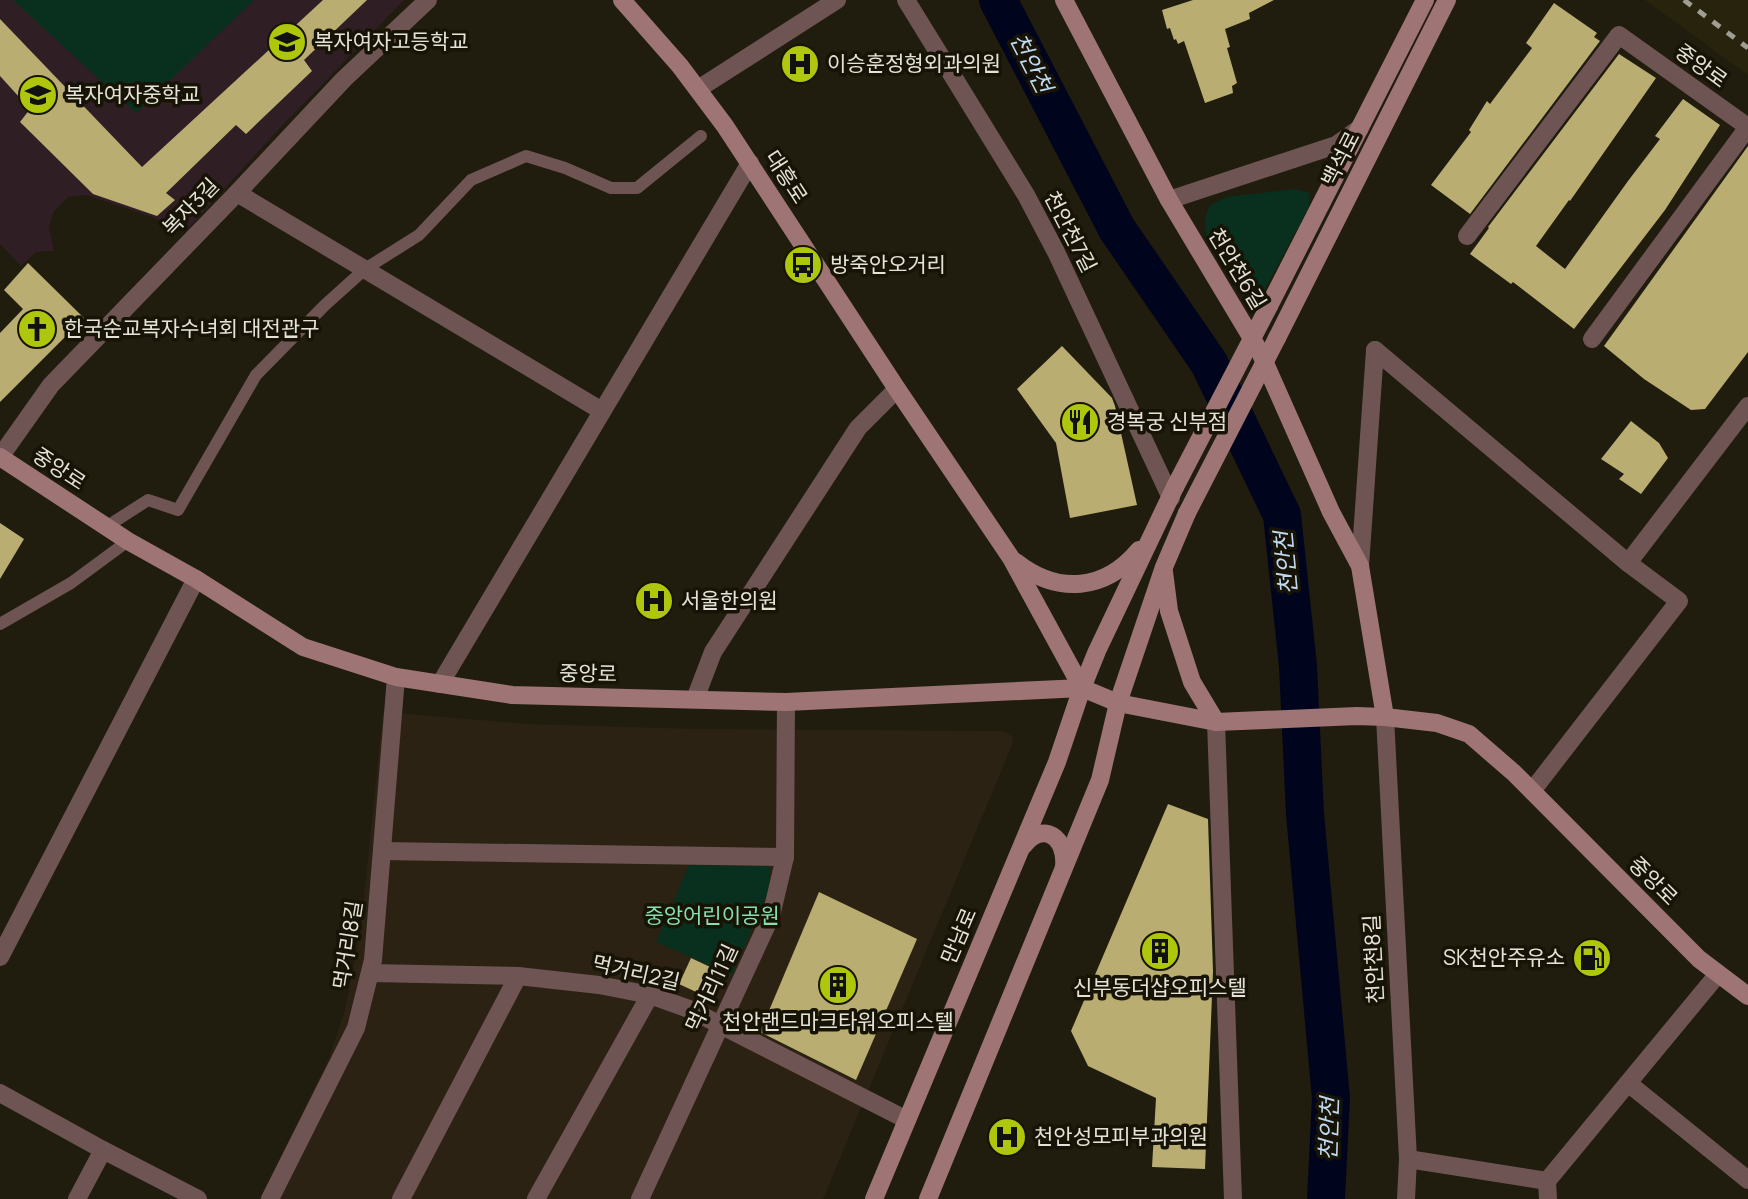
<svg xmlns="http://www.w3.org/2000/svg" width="1748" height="1199" viewBox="0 0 1748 1199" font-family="Manrope,'Noto Sans KR',sans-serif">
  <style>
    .commercial { fill: #2c2213 }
    .built { fill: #27230d }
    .education { fill: #301e25 }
    .green { fill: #09301e }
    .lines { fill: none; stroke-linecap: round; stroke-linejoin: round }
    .river { stroke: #00051d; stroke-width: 38 }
    .building { fill: #b9ad72 }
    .lane { stroke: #6f5454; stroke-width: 12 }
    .street { stroke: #6f5454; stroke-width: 18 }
    .secondary { stroke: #9e7474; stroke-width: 18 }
    .rail { stroke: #a09d92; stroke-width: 5; stroke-dasharray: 9 9; stroke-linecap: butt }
    .secondary-bridge { stroke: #9e7474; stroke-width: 18 }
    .labels { text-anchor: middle; stroke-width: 7; stroke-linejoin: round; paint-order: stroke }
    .poi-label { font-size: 21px; fill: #e5e3d9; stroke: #171406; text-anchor: start }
    .street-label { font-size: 21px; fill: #e5e3d9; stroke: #171406 }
    .park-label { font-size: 21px; fill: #87dfaf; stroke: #171406 }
    .water-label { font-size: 23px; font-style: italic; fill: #c0d8f2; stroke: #171406 }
  </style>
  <rect width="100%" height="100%" fill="#201d0e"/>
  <!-- commercial -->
  <path class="commercial" d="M383 712 528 724 693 729 994 731 1005 732 1013 737 1012 745 823 1199H260L329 1058 345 1010 361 928Z"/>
  <!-- built -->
  <path class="built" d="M1645 0H1748V75Z"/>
  <!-- education -->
  <path class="education" d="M0 0H404L277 131 188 229 86 195 68 197 54 211 49 227 54 251 36 252 21 266 0 244Z"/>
  <!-- green -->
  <g class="green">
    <path d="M13 0H254L136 113Z"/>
    <path d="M1295 189 1309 193V207L1256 306 1250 308 1206 236 1205 219 1209 206 1226 197Z"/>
    <path d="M689 865 770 866 769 890 732 975 656 942Z"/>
  </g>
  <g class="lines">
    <!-- river -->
    <path class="river" d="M998 0 1117 229 1209 363 1282 515 1298 666 1305 814 1331 1098 1326 1199"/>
  </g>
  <!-- building -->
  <g class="building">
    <path d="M323 0H367L304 60 312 71 246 134 236 125 166 193 175 200 157 216 93 194 20 122 30 109 0 76V19L142 167Z"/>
    <path d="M1193 0H1274L1249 13 1250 19 1225 29 1230 47 1227 48 1237 83 1232 86 1233 93 1205 103 1184 41 1178 44 1176 39 1174 40 1170 28 1167 29 1162 10Z"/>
    <path d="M1554 3 1597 33 1594 37 1600 41 1470 214 1431 185 1471 132 1469 130 1487 101 1490 104 1532 48 1526 43Z"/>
    <path d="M1619 54 1656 78 1570 201 1569 200 1536 246 1565 269 1628 181 1660 139 1655 136 1683 99 1720 125 1665 210 1574 329 1513 282 1511 284 1470 254 1489 228 1488 227Z"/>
    <path d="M1748 146V352L1705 409 1691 410 1644 379 1604 346Z"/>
    <path d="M28 263 84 318 0 402V333L23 309 4 290Z"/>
    <path d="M1062 346 1112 398 1115 406 1137 505 1070 518 1056 443 1017 389Z"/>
    <path d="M1631 421 1659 443 1668 458 1641 494 1619 479 1624 474 1601 459Z"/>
    <path d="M0 523 24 539 0 579Z"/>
    <path d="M1168 804 1208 819 1213 971 1205 1169 1152 1167 1156 1098 1088 1066 1071 1031Z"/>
    <path d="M819 892 917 939 856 1080 760 1032Z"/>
    <path d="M691 958 723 973 711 999 679 984Z"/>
  </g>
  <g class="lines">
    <!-- lane -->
    <g class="lane">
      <path d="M106 527 148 500 178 510 256 375 325 305 365 269 419 235 471 180 526 156 565 168 611 188H637L701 136"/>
      <path d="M0 624 71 583 128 541"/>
    </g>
    <!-- street -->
    <g class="street">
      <path d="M906 0 1026 195 1056 252 1171 498"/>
      <path d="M698 89 837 0"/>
      <path d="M237 193 602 411"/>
      <path d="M1169 200 1336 145 1360 128"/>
      <path d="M1467 236 1619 35 1748 127"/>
      <path d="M1592 339 1748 127"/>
      <path d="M1375 350 1628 563 1679 601 1532 791"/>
      <path d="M0 457 51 385 237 193 344 79 428 0"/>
      <path d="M1628 563 1748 406"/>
      <path d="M1360 566 1375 350"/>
      <path d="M440 684 750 163"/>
      <path d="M695 699 713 652 858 428 897 389"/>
      <path d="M1385 717 1408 1159 1406 1199"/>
      <path d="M1216 722 1233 1199"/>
      <path d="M382 851 785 857"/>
      <path d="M0 957 196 579"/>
      <path d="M370 973 518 976 599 985 650 995 689 1009 907 1120"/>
      <path d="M1628 1083 1748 1180"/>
      <path d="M0 1093 103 1150 198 1199"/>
      <path d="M1408 1159 1547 1181"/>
      <path d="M77 1199 103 1150"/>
      <path d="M270 1199 356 1028 373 960 396 677"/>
      <path d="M401 1199 518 976"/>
      <path d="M536 1199 650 995"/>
      <path d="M640 1199 771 916 785 857 786 702"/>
      <path d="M1548 1199 1547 1181 1718 974"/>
    </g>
    <!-- secondary -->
    <g class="secondary">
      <path d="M622 0 680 66 725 126 897 389 1011 558 1082 688"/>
      <path d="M1064 0 1169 200 1260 352 1331 512 1360 566 1385 717"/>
      <path d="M1269 306 1425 0"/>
      <path d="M1277 338 1447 0"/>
      <path d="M0 457 128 541 196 579 303 647 396 677 512 695 786 702 1082 688 1118 703 1216 722 1357 716 1385 717 1437 723 1469 734 1514 773 1699 959 1748 996"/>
      <path d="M1016 562C1058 595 1105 591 1139 550"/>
      <path d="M1164 572 1169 611 1192 682 1216 722"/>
      <path d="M1023 846C1044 820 1067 838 1064 867"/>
      <path d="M874 1199 1057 762 1082 688 1097 651 1175 487"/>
      <path d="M928 1199 1100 780 1118 703 1164 567 1187 513"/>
    </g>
    <!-- rail -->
    <path class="rail" d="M1684 0 1748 48"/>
    <!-- secondary-bridge -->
    <g class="secondary-bridge">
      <path d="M1175 487 1269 306"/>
      <path d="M1187 513 1277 338"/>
    </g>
  </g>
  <!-- icons -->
  <defs>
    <symbol id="school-disc" viewBox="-11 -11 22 22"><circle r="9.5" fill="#aec60b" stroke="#171406"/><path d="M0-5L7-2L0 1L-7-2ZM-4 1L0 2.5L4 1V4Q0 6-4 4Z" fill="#111"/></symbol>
    <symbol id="hospital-disc" viewBox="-11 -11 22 22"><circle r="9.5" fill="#aec60b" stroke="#171406"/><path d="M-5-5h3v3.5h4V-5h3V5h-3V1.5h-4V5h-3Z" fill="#111"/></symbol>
    <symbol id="bus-disc" viewBox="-11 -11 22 22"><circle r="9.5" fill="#aec60b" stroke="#171406"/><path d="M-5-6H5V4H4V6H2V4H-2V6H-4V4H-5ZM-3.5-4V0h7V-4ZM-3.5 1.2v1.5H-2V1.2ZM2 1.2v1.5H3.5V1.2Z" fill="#111"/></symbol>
    <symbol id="church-disc" viewBox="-11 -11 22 22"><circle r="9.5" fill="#aec60b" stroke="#171406"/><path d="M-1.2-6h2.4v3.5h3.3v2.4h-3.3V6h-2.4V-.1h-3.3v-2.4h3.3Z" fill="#111"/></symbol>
    <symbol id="restaurant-disc" viewBox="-11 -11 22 22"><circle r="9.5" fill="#aec60b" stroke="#171406"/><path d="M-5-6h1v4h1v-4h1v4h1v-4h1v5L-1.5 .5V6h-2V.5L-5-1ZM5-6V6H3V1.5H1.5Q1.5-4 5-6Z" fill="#111"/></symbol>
    <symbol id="building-disc" viewBox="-11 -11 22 22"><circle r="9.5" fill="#aec60b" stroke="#171406"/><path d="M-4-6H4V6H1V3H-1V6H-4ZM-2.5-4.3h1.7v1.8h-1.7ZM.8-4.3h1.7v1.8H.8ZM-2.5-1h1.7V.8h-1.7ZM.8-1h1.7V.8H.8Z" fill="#111"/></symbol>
    <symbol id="fuel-disc" viewBox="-11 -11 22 22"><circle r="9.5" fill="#aec60b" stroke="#171406"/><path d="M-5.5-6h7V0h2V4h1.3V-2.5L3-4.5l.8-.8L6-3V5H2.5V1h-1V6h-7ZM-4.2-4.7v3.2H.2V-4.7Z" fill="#111"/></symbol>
  </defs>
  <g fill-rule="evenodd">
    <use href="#school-disc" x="265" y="20" width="44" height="44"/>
    <use href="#hospital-disc" x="778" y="42" width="44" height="44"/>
    <use href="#school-disc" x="16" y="73" width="44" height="44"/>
    <use href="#bus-disc" x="781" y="243" width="44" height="44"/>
    <use href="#church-disc" x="15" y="307" width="44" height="44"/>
    <use href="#restaurant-disc" x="1058" y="400" width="44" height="44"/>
    <use href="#hospital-disc" x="632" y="579" width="44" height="44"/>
    <use href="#building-disc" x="1138" y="929" width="44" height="44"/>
    <use href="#fuel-disc" x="1570" y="936" width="44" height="44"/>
    <use href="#building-disc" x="816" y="963" width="44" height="44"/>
    <use href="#hospital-disc" x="985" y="1115" width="44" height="44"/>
  </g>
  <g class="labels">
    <!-- poi labels -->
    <g class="poi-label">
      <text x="314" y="49">복자여자고등학교</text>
      <text x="827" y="71">이승훈정형외과의원</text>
      <text x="65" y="102">복자여자중학교</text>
      <text x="830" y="272">방죽안오거리</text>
      <text x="64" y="336">한국순교복자수녀회 대전관구</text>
      <text x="1107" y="429">경복궁 신부점</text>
      <text x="681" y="608">서울한의원</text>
      <text x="1565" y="965" text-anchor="end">SK천안주유소</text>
      <text x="1160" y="995" text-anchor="middle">신부동더샵오피스텔</text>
      <text x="838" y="1029" text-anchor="middle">천안랜드마크타워오피스텔</text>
      <text x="1034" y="1144">천안성모피부과의원</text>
    </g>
    <!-- street labels -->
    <g class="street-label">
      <text transform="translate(1701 66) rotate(36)" y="7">중앙로</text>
      <text transform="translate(1341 159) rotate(-63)" y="7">백석로</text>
      <text transform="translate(786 177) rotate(57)" y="7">대흥로</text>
      <text transform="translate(191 207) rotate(-46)" y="7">복자3길</text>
      <text transform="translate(1070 232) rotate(63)" y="7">천안천7길</text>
      <text transform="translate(1237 269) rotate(59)" y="7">천안천6길</text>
      <text transform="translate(59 469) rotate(33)" y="7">중앙로</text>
      <text transform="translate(588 674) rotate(1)" y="7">중앙로</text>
      <text transform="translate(1653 881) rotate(45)" y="7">중앙로</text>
      <text transform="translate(959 936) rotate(-67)" y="7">만남로</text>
      <text transform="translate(348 945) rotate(-81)" y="7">먹거리8길</text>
      <text transform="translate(1374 959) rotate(-93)" y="7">천안천8길</text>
      <text transform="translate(636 973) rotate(13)" y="7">먹거리2길</text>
      <text transform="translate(712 988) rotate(-65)" y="7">먹거리11길</text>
    </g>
    <!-- park labels -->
    <g class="park-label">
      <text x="712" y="923">중앙어린이공원</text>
    </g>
    <!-- water labels -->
    <g class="water-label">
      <text transform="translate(1031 63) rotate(63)" y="8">천안천</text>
      <text transform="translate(1286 563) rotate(-95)" y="8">천안천</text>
      <text transform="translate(1329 1129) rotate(-88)" y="8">천안천</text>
    </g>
  </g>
</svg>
